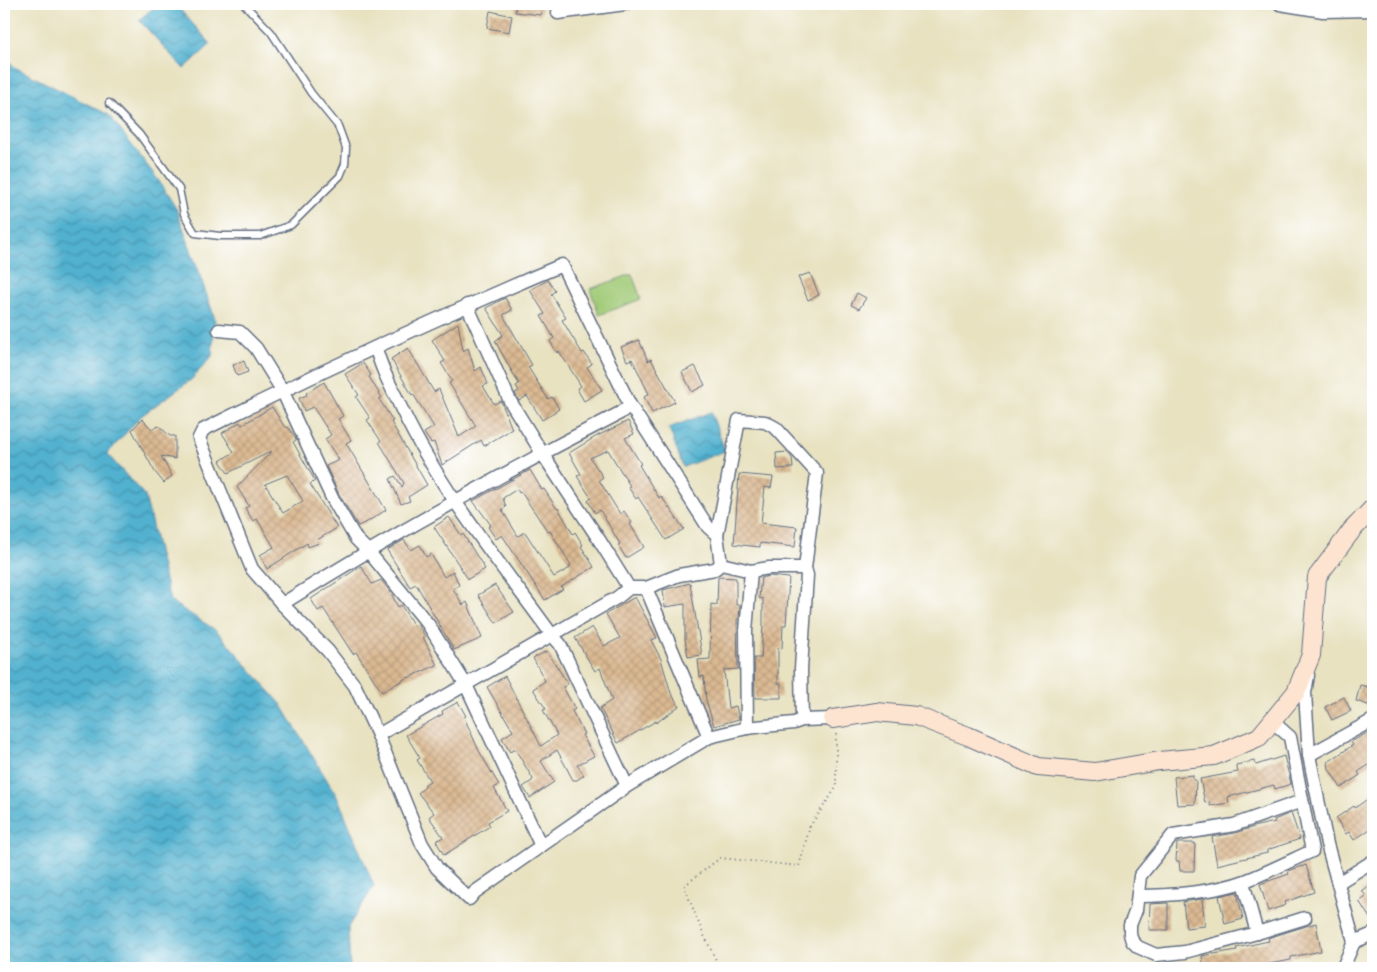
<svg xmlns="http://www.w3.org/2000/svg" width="1377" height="972" viewBox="0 0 1377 972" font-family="'IM FELL DW Pica',serif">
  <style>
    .pitch { fill: #a1cb78; stroke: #5e7d6b }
    .water { fill: url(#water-waves); stroke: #367096 }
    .building { fill: url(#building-cross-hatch); fill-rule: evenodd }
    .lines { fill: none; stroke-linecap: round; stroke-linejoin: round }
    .lane-casing { stroke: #636e81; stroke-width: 9 }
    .street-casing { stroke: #636e81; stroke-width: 15 }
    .secondary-casing { stroke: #636e81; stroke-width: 20 }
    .path { stroke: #636e81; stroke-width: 2; stroke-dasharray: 1 4; stroke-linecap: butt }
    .lane { stroke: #fff; stroke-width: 6 }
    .street { stroke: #fff; stroke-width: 12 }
    .secondary { stroke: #fde4d1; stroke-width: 18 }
  </style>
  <defs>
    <pattern id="water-waves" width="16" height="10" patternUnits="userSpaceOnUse" patternTransform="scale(1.25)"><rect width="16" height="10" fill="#51b1cf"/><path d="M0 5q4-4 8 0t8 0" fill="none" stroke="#4290ab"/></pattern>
    <pattern id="building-cross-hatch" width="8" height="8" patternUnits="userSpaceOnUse" patternTransform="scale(1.25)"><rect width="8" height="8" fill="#dbb992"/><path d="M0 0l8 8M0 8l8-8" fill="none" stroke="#bb9f80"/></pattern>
  </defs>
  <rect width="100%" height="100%" fill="#fff"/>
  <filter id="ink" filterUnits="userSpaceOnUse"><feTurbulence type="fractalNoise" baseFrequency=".02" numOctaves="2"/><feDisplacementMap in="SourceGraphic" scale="10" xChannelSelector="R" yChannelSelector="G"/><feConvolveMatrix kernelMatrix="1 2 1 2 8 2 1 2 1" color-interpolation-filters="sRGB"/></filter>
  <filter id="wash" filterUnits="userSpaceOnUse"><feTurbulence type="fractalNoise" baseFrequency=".0096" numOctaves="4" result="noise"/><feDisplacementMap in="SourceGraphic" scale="20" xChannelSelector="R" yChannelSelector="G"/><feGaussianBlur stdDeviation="1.12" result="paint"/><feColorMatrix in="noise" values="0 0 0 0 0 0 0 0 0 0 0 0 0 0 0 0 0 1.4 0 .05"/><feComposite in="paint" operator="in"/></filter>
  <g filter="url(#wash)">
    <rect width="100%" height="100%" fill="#e8e2c1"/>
    <!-- pitch -->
    <path class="pitch" d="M632 274 641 299 599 315 590 289Z"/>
    <!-- water -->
    <g class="water">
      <path d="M158 4H175L211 44 184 69 139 20Z"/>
      <path d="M4 53 14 67 109 115 159 181 177 210 215 319 212 356 192 379 141 416 107 454 145 496 170 601 217 631 281 704 338 798 374 886 348 927 350 968H4Z"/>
      <path d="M711 412 725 451 683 467 669 428Z"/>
    </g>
    <g id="blocks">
      <!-- building -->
      <g class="building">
        <path d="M516 4H542L541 15 515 12Z"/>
        <path d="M490 11 512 16 509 32 487 28Z"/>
        <path d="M810 273 819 295 808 300 798 277Z"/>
        <path d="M548 280 555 291 551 294 566 318 562 320 582 353 584 352 592 364 587 367 602 390 584 401 577 389 581 386 559 351 557 353 550 341 554 338 541 316 545 314 530 290Z"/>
        <path d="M857 293 866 298 859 309 851 305Z"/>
        <path d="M505 298 512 310 503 315 532 365 528 367 548 399 552 397 559 409 542 420 527 396 519 401 515 393 519 391 516 386 519 384 495 341 503 335 486 308Z"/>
        <path d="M458 323 463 351 468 348 475 371 481 367 488 384 483 386 494 404 501 401 512 429 484 446 481 440 442 465 434 442 431 443 424 433 434 427 413 394 412 395 391 359 408 348 434 392 439 389 459 437 476 426 449 383 452 381 441 363 445 361 432 340Z"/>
        <path d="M639 340 648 361 651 359 675 402 652 413 644 397 649 394 632 359 627 361 621 347Z"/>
        <path d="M244 361 248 372 237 376 233 365Z"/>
        <path d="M363 363 371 375 369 377 382 398 379 399 393 421 391 422 427 485 408 497 410 501 401 504 390 479 395 476 402 487 404 483 379 442 381 441 367 420 370 418 356 397 359 395 345 374Z"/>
        <path d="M695 366 705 385 692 392 682 372Z"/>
        <path d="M324 382 343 416 338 419 351 440 346 443 386 510 367 522 358 526 339 494 326 466 339 460 325 439 331 435 313 407 304 411 299 398 307 395 306 393Z"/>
        <path d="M272 407 284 426 289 428 296 439V440L293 442 315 481 310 484 337 528 317 540 319 543 308 547 307 543 267 569 260 555 274 547 257 519 253 521 245 508 249 506 237 487 272 451 228 473 220 461 234 452 222 433 240 422 242 425ZM287 475 303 501 283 513 265 484Z"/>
        <path d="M142 419 152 429 159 426 170 436H175V459L161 456 172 476 164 483 155 472 132 430Z"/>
        <path d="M628 421 634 434 625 438 641 464 639 465 659 498 661 496 684 529 666 540 638 497 636 499 628 487 630 486 608 450 590 458 603 477 599 480 620 514 624 511 632 523 630 524 644 547 626 558 618 545 620 544 600 510 595 513 588 501 591 498 577 476 581 474 569 453 597 436Z"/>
        <path d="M787 452 792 458 793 468 777 469 776 453Z"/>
        <path d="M530 470 542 490 544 489 557 509 558 508 573 534 575 532 583 545 581 546 594 567 561 587 563 589 545 600 502 535 496 539 488 527 491 525 473 501ZM517 489 519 493 521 492 548 532 550 531 571 565 569 566 570 568 554 577 525 532 518 536 502 510 506 507 503 498Z"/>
        <path d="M739 474 773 477 771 488 765 487 761 523 797 527 795 547 760 543V547L734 544Z"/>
        <path d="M449 517 461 535 463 534 485 569 468 579 434 527Z"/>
        <path d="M404 540 411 550 420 545 426 557 431 554 444 577 453 571 459 585 453 589 463 605 467 602 482 638 454 650 416 584 410 587 387 550Z"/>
        <path d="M361 566 372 584 381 580 390 591 398 607 401 605 414 626 418 625 425 636 423 637 437 665 408 678V677L382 692 356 652 353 654 323 608 318 611 311 599Z"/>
        <path d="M769 576 789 578 786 625H783L782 649 778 648V683H781V698H755L754 658H761L763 625V599L759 598 761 578Z"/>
        <path d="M718 577 736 578V605H740L739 619H737L738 669 724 670 728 708 736 706 739 719 714 726 706 700 704 676 700 677 698 660 710 659 711 604 717 605Z"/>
        <path d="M690 583 702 655 688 657 685 639V604L665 607 663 590Z"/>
        <path d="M495 585 514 612 496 623 478 595Z"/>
        <path d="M635 597 657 638 651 640 661 659 671 693 679 706 656 723V721L618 743 600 708 612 700 600 668 595 671 575 638 592 627 604 646 620 638 606 614Z"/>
        <path d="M547 651 568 684 563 687 575 709 572 711 584 734 582 735 594 756 577 765 584 775 577 780H573L557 750 541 761 554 782 530 798 523 787 532 781 533 779 515 749 510 752 502 738 513 731 487 687 505 676 541 746 557 735 543 710 546 709 533 689 545 681 533 658Z"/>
        <path d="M1360 685 1373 688 1371 706 1356 701Z"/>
        <path d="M1344 697 1351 711 1332 720 1325 707Z"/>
        <path d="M458 702 466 716 464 717 479 751 499 785 494 788 507 811 488 822 490 826 444 855 436 841 443 837 429 817 434 813 418 793 425 787 424 785 430 781 417 760 420 758 406 735 443 714 442 711Z"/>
        <path d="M1367 733 1373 742V762L1358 772 1360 775 1341 788 1329 769 1328 762 1353 745 1351 742Z"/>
        <path d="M1284 756 1291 784 1275 789 1274 785 1228 797 1229 803 1210 806V802L1205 803 1200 779 1238 772 1236 765 1254 761 1256 765Z"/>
        <path d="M1193 775V780H1196L1195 804 1177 805 1174 777Z"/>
        <path d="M1373 795V827L1354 840 1349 832 1346 834 1336 818 1354 806 1355 808Z"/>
        <path d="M1291 813 1300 839 1267 850V853L1217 865 1212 837 1235 833 1257 826 1275 822 1274 820Z"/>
        <path d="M1177 843H1195L1194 871H1180L1179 861H1176Z"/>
        <path d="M1306 865 1314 892 1285 902 1286 905 1268 911 1260 884 1289 874 1288 871Z"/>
        <path d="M1373 883V923L1359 901 1366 896 1362 891Z"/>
        <path d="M1237 892 1243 919 1225 924 1219 896Z"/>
        <path d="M1202 899 1205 926 1186 928 1183 902Z"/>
        <path d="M1168 903V930H1149L1150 904Z"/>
        <path d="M1316 923 1321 951 1291 957V960L1259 966V968H1204L1202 956 1237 950 1236 948 1269 941 1268 938Z"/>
      </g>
    </g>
  </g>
  <g filter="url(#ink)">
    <use href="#blocks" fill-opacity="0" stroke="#636e81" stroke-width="1"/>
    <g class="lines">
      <defs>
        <path id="lane" d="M109 103 139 134 179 189 184 214 195 233 220 236H260L291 225 340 176 345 164 346 148 338 126 311 93 271 32 244 4"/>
        <g id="street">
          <path d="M559 4 558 13 625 4"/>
          <path d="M1280 4 1323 11 1373 10"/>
          <path d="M467 305 510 401 542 453 598 538 629 588"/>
          <path d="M219 330 240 332 256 348 282 390 332 498 356 539 368 551 428 624 466 685 541 846"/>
          <path d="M376 348C380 365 388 381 396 397 435 484 497 559 552 635L560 644 627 786"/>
          <path d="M717 535 708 527 630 405 562 265C441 316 321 371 203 430L199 438 252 569 282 604 328 651 355 686 378 735 422 844 437 868 469 899 475 892 627 786 709 737 747 728 794 723 802 720 833 719"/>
          <path d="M721 564 717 535 739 420 765 422 776 428 817 473 805 568 807 575 801 669 802 720"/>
          <path d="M646 588 709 737"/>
          <path d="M282 604C392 535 505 472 620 413L630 405"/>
          <path d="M1308 675 1305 693 1309 755 1327 844 1354 942 1344 965 1348 968"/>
          <path d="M747 728 746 631 751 571"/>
          <path d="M378 735 618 597 629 588H646L679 575 715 569 721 564 751 571 769 568H805"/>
          <path d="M1309 755 1373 720"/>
          <path d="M1302 801 1234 825 1173 835 1140 876 1136 910 1130 925V934L1132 941 1138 947 1156 955 1185 952 1257 933 1305 918"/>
          <path d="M1243 882 1257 933"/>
          <path d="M1338 883 1373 861"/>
          <path d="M1138 896C1168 896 1216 892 1245 881 1268 872 1290 861 1312 851L1290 737 1272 721"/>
          <path d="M1354 942 1373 934"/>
        </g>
        <path id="secondary" d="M833 719 877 712 916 716 968 736 1038 767 1095 772 1159 761 1214 756 1259 737 1296 692 1311 655 1317 577 1352 530 1373 508"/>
      </defs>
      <!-- lane casing -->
      <use href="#lane" class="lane-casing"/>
      <!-- street casing -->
      <use href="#street" class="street-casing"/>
      <!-- secondary casing -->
      <use href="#secondary" class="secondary-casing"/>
      <!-- path -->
      <path class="path" d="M720 968 702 931 684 886 720 858 799 866 810 826 836 788V733"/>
      <!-- lane -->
      <use href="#lane" class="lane"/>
      <!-- street -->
      <use href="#street" class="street"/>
      <!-- secondary -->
      <use href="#secondary" class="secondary"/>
    </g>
  </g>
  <!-- margin -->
  <rect width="1377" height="972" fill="none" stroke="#fff" stroke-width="20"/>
</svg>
